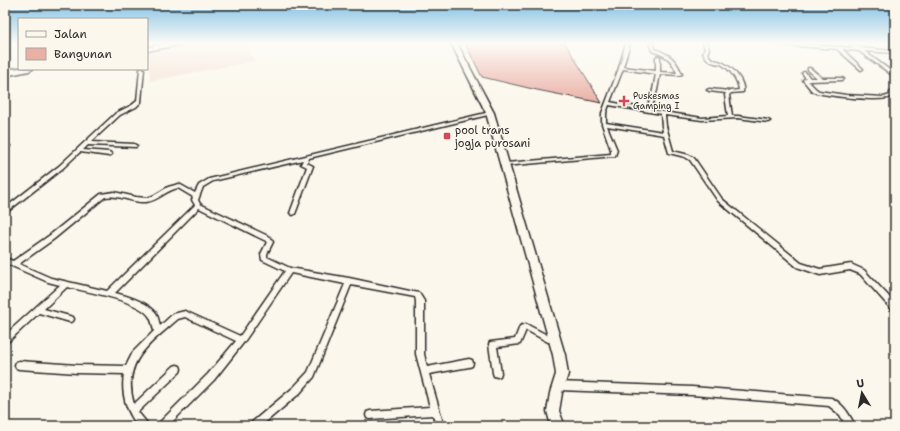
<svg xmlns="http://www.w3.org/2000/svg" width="900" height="431" viewBox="0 0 900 431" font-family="'Shantell Sans',sans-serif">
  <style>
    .built { fill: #f6e2d7 }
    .building { fill: #eab0a6; stroke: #2b2b2b }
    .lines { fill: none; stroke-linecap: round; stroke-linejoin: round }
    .street-casing { stroke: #2b2b2b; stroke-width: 3 }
    .secondary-casing { stroke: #2b2b2b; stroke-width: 3 }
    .highway-casing { stroke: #2b2b2b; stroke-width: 3 }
    .street { fill: #fbf7ec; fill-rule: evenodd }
    .secondary { fill: #fbf7ec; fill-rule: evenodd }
    .highway { fill: #fbf7ec; fill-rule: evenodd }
    .poi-dot { fill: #d1495b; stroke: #fbf7ec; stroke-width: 1.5 }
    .labels { text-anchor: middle; stroke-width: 3; stroke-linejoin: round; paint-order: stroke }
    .far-poi-label { font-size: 9px; fill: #2b2b2b; stroke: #fbf7ec; text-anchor: start }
    .poi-label { font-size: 11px; fill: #2b2b2b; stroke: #fbf7ec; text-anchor: start }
  </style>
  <rect width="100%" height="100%" fill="#fbf7ec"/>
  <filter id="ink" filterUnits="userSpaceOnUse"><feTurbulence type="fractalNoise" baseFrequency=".025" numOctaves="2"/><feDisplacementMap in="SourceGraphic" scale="8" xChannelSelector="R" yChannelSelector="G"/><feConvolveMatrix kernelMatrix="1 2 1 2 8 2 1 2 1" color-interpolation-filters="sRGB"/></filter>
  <g filter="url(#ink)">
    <!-- built -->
    <path class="built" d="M192 43H247L254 61 150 81 148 51Z"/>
    <!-- building -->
    <path class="building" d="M465 43H565L602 103 537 90 482 77Z"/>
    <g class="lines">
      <defs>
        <g id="street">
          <path d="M626 43H630L623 67 656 71V57L658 56 660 57V72L677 73C671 58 666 56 652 51L649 43H653L655 49C670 55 675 58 682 74L680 75 660 74 657 90 651 110 702 118 728 116 725 95 726 93 709 91 707 90 709 89 730 91 739 90C738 80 730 69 721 64 717 63 719 64 715 63 709 62 706 58 703 53L705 49 703 43H707L709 49 707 53C714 64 716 58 725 64 734 69 745 82 743 92L731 93 729 95 732 116H738L768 120 770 121 768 122 738 118 702 120 665 115 666 126 673 151 689 155 694 158 722 199 801 263 820 269 851 264 853 265 864 270 895 303V311L892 310 860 274 850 270 820 275 797 267 718 201 690 160 685 157 669 153 664 135 607 126 617 150 615 156 504 166 503 165 506 163 611 154V150L602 124V113L619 68ZM623 69 656 74 653 90 647 109 610 102ZM609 105 661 114 662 126 663 132 606 123V113Z"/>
          <path d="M768 43H787L855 48 849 43H854L861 48 895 51V53L864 51 895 74V77L859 51 842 49 862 68 863 69 861 70 837 49 770 44Z"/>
          <path d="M808 68H810L822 78H842L844 79 842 80 808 81 816 89 819 91 846 95 884 97 890 95V92L895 90 894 96C881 103 832 96 816 93L812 91 803 80 806 78 802 73 804 72H805L810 78H817L808 70Z"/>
          <path d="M140 69H144L141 102 136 107 120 115 91 142 134 144 137 146 136 147 88 145 83 150 109 152 112 154 109 156 80 152 63 168 7 212 5 213V208L59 166 116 113 132 105 137 101Z"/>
          <path d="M490 112 492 113V114L309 158 307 163 313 166 295 214 293 215 290 213 307 167 301 164 303 160 213 181 203 187 198 200 200 204 270 237 273 242 267 254V257L290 268 349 278 419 293 424 301V354L427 367 469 359 472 360 473 363 472 366 469 367 429 374 444 426H436L433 415 370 419 367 418 366 415 367 412 370 411 430 407 416 354V301L415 297 351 285 314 377 300 393 261 426H250L251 423 294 387 308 372 345 284 291 273 244 342 214 380 168 426H158L159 423 208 374 236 341 185 317 178 319C150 344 121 361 134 404L174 366 177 365 180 366 181 369 180 372 138 412 147 423 148 426H138C126 411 121 393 124 374L77 373 19 369 16 368 15 365 16 362 19 361 77 365 126 366 133 352 154 331C153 327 152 320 149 316 137 300 88 292 67 287L44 309 73 317 74 319 73 321 70 322 39 313 8 342 5 343V335L60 285 48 282 5 263V258L13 261 50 235 101 194 114 192 136 197 147 198 153 196 168 187 179 184 195 193 199 185 209 179ZM178 188 193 197 192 200 195 205 107 291 51 278 19 264 54 239 105 197C119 194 132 203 146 202 158 201 166 190 178 188ZM199 208 266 241 267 242 261 254 262 260 285 271 240 336 185 311 173 314 160 326C159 322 158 316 156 313 148 302 127 296 115 293Z"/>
          <path d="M7 144 10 146 5 149V145Z"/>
          <path d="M526 324 549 336 557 337 558 339 557 341 548 342 526 330 520 344 497 347 501 373 500 376 497 377 494 376 493 373 489 344 490 342 515 339 520 326Z"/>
          <path d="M558 382 692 387 831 398C843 403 850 415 855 426H846L840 415 829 406 692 395 558 390 555 389 554 386 555 383Z"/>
        </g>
        <path id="secondary" d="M451 43H457L494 113 565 355 568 374 562 393 559 411 565 426H551L547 411 550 393 556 374 553 355 486 113Z"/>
        <g id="highway">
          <path d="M166 43H183L179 45 147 51V47Z"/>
          <path d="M19 68 33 69 29 71 5 76V70Z"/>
        </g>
      </defs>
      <!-- street casing -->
      <use href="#street" class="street-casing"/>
      <!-- secondary casing -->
      <use href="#secondary" class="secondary-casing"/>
      <!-- highway casing -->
      <use href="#highway" class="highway-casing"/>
      <!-- street -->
      <use href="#street" class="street"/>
      <!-- secondary -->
      <use href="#secondary" class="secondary"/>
      <!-- highway -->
      <use href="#highway" class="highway"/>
    </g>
  </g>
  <!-- sky -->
  <linearGradient id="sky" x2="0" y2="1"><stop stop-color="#7fc0e4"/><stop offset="0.42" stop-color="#fdfbf6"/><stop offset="1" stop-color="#fdfbf6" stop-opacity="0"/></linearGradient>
  <rect width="900" height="103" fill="url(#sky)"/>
  <!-- markers -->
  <g class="poi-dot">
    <path d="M622 95h4v4h4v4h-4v4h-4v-4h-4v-4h4z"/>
    <rect x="443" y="132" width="8" height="8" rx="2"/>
  </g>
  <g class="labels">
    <!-- far-poi labels -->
    <g class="far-poi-label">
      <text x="633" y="99">Puskesmas<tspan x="633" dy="10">Gamping I</tspan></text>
    </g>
    <!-- poi labels -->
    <g class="poi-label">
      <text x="455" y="134">pool trans<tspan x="455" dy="13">jogja purosani</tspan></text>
    </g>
  </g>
  <!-- margin -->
  <rect width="900" height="431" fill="none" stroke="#fbf7ec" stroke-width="20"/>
  <rect x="10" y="10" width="880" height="411" fill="none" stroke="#2b2b2b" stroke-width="1.5" filter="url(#ink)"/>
  <!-- legend -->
  <rect x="18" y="18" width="130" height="52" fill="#fbf7ec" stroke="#a8a59f"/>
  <rect x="26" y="31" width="20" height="6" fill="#fbf7ec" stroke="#a8a59f"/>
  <text x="54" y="38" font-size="12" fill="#2b2b2b">Jalan</text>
  <rect x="26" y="48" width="20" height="12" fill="#eab0a6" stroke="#a8a59f"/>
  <text x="54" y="58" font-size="12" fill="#2b2b2b">Bangunan</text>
  <!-- north arrow -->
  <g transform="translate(862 393) rotate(350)" stroke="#fbf7ec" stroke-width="3" paint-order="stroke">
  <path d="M0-3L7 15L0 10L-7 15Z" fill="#2b2b2b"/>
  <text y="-6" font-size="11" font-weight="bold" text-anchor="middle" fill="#2b2b2b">U</text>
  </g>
</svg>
